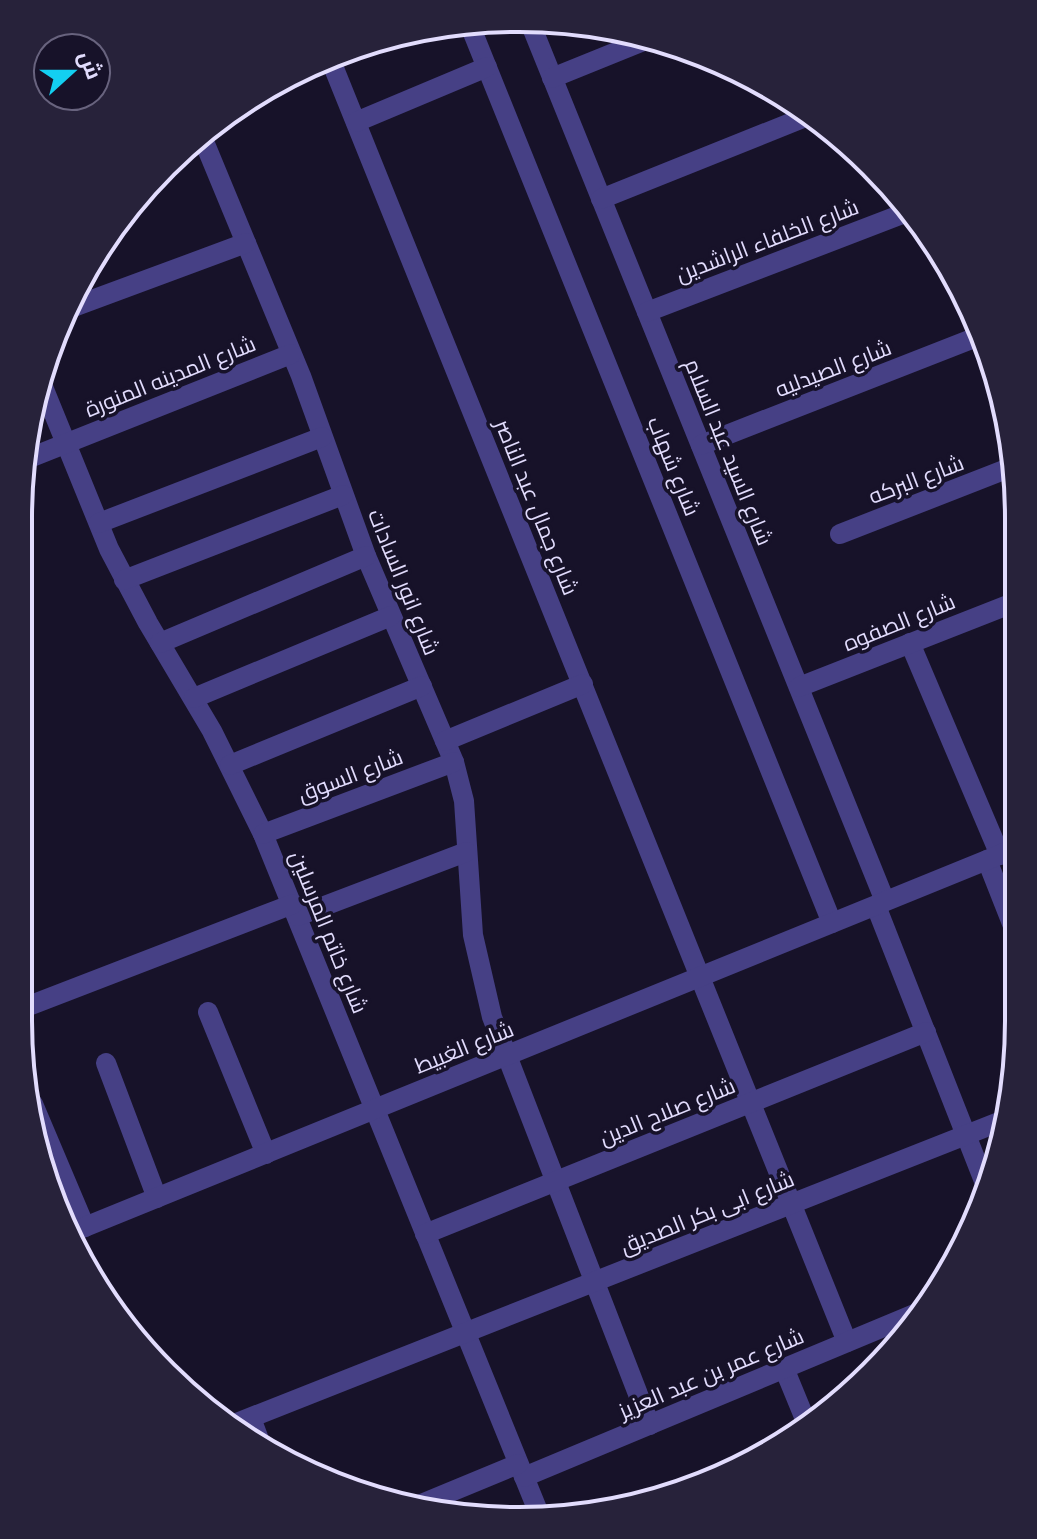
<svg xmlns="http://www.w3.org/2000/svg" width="1037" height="1539" viewBox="0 0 1037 1539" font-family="'Golos Text',Cairo,sans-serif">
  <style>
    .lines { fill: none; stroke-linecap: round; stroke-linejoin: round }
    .minor { stroke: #464085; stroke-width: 20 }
    .labels { text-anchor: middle; stroke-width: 7; stroke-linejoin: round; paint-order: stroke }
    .street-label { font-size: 22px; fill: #e2dcfd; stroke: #171229 }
    .rim { fill: none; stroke: #e2dcfd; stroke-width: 4 }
  </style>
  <rect width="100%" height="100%" fill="#171229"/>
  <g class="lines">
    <!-- minor -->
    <g class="minor">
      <path d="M529 20 885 901"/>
      <path d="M471 28 832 923"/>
      <path d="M329 56 847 1342"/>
      <path d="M552 78 641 42"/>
      <path d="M356 122 487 67"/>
      <path d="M203 139 301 376 366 556 454 762 464 801 473 935 492 1017 650 1425"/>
      <path d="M601 199 803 118"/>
      <path d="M65 310 246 243"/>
      <path d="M647 312 905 213"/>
      <path d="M41 382 109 549 148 623 212 731 263 834 540 1516"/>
      <path d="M701 445 982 335"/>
      <path d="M27 459 291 354"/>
      <path d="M99 523 322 437"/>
      <path d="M840 534 1009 468"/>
      <path d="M124 580 343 495"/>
      <path d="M160 643 366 556"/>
      <path d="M910 643 1000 855"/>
      <path d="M799 687 1018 601"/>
      <path d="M194 698 391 616"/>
      <path d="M445 741 583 684"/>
      <path d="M230 765 422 686"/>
      <path d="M263 834 454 762"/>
      <path d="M987 860 1013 926"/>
      <path d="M876 906 986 1186"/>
      <path d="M298 916 466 852"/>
      <path d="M18 1010 293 904"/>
      <path d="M208 1012 266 1154"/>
      <path d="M106 1063 157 1198"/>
      <path d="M33 1104 85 1227"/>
      <path d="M70 1233 1014 849"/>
      <path d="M425 1234 926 1032"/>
      <path d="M784 1368 807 1424"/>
      <path d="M251 1418 261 1445"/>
      <path d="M229 1426 1009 1118"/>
      <path d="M524 1477 917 1313"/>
      <path d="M419 1505 518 1464"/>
    </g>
  </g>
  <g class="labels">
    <!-- street labels -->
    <g class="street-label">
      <text transform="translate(767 240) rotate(-21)" y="8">شارع الخلفاء الراشدين</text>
      <text transform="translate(833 368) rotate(-21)" y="8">شارع الصيدليه</text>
      <text transform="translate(170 376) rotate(-22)" y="8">شارع المدينه المنورة</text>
      <text transform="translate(729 452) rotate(68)" y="8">شارع السيد عبد السلام</text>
      <text transform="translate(674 466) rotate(68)" y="8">شارع شهاب</text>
      <text transform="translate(916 479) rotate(-21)" y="8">شارع البركه</text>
      <text transform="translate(537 507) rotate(68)" y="8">شارع جمال عبد الناصر</text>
      <text transform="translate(404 582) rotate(68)" y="8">شارع انور السادات</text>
      <text transform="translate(899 622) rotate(-22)" y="8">شارع الصفوه</text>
      <text transform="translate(350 775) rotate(-21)" y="8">شارع السوق</text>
      <text transform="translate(329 932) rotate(68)" y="8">شارع خاتم المرسلين</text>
      <text transform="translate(464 1047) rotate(-22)" y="8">شارع الغبيط</text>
      <text transform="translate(667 1111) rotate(-22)" y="8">شارع صلاح الدين</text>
      <text transform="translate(707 1212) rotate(-22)" y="8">شارع ابى بكر الصديق</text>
      <text transform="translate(711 1373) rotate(-23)" y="8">شارع عمر بن عبد العزيز</text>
    </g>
  </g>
  <!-- crop -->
  <path d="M0 0H1037V1539H0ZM518 32H519A486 486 0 0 1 1005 518V1021A486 486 0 0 1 519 1507H518A486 486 0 0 1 32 1021V518A486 486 0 0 1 518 32Z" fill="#27223a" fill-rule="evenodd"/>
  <path class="rim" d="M518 32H519A486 486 0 0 1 1005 518V1021A486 486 0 0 1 519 1507H518A486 486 0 0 1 32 1021V518A486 486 0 0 1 518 32Z"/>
  <!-- north arrow -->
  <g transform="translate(72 72) rotate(69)"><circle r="38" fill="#171229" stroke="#68637e" stroke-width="2"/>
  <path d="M0-6L14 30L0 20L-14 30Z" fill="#13cff1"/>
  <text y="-12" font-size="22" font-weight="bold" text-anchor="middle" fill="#e2dcfd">ش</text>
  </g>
</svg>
